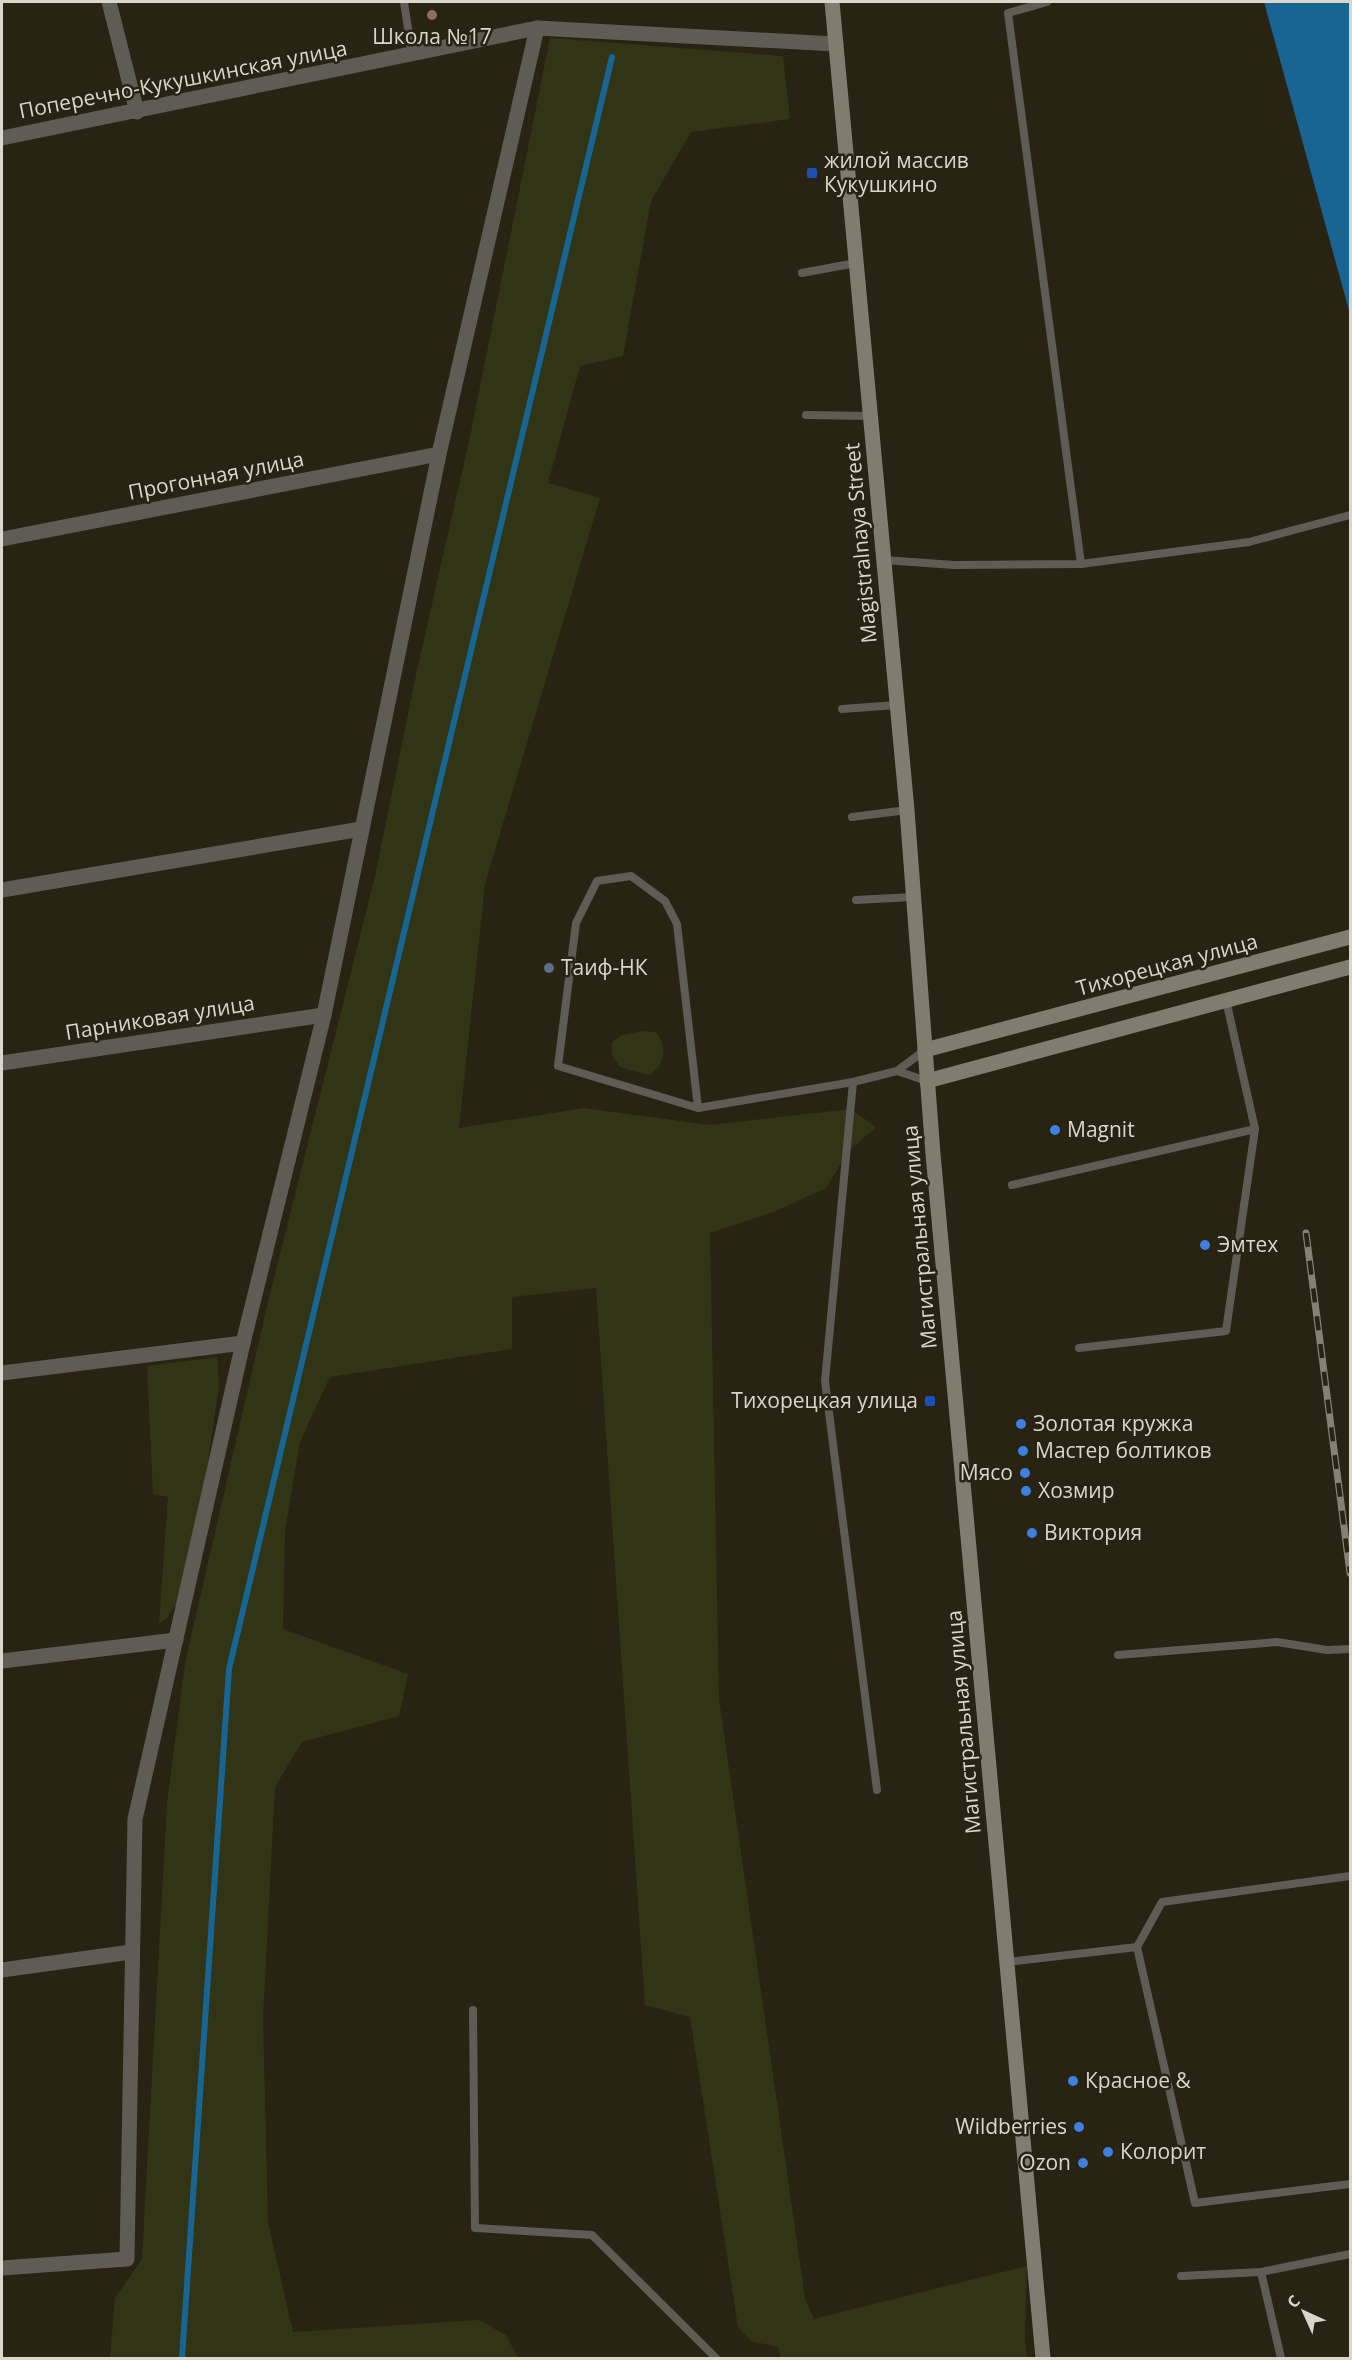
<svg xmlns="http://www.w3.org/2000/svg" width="1352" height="2360" viewBox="0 0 1352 2360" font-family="'Open Sans',sans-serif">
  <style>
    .green { fill: #313515 }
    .water { fill: #186593 }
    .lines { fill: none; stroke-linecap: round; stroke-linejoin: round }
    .stream { stroke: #186593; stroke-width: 6 }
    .lane { stroke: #5f5c55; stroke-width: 8 }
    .street { stroke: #5f5c55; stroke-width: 15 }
    .secondary { stroke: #817c70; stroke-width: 15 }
    .rail-casing { stroke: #858174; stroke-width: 7 }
    .rail { stroke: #282313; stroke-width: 4.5; stroke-dasharray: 14; stroke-linecap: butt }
    .education-dot { fill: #8d6e63; stroke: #282313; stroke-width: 2 }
    .transit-dot { fill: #1a4fb4; stroke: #282313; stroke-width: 2 }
    .service-dot { fill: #5c6f8a; stroke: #282313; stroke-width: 2 }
    .shop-dot { fill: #3f7fe0; stroke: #282313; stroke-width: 2 }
    .labels { text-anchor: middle; stroke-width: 5; stroke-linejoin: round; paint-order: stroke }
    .poi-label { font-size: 21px; fill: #d9d6cc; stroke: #282313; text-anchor: start }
    .street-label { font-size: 21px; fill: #d9d6cc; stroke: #282313 }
  </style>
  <rect width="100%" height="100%" fill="#282313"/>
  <!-- green -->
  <g class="green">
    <path d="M550 38 783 56 790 119 691 132 651 201 623 356 580 366 548 483 600 498 485 884 459 1128 584 1108 710 1125 851 1109 876 1127 848 1152 826 1188 774 1212 710 1233 719 1699 805 2298 814 2319 1027 2266 1025 2337 1027 2358H781L778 2347 751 2341 738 2327 690 2017 645 2005 596 1288 512 1297V1349L330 1377 300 1442 285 1531 283 1629 408 1674 399 1716 302 1742 275 1787 263 2018 268 2222 293 2332 479 2320 506 2335 518 2358H110L115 2298 142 2259 167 1804 185 1663 267 1306 375 876 417 670 471 432Z"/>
    <path d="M644 1031 655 1032C669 1046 665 1067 648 1075L620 1067 612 1054V1042L622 1035Z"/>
    <path d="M217 1357 219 1385 202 1503 177 1603 167 1618 159 1624 168 1497 153 1494 147 1366Z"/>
  </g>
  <!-- water -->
  <path class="water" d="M1264 2H1350V314Z"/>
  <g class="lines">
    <!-- stream -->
    <path class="stream" d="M182 2358 229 1669 612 57"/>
    <!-- lane -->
    <g class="lane">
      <path d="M404 2 412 55"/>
      <path d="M1047 2 1008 13 1081 564"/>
      <path d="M802 273 856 263"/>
      <path d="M806 415 870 416"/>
      <path d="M884 560 954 565 1081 564 1249 542 1350 515"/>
      <path d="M842 709 897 705"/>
      <path d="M852 817 907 810"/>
      <path d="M856 900 913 897"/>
      <path d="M897 1071 927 1081"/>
      <path d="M853 1082 825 1381 877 1790"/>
      <path d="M698 1108 558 1066 576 923 597 881 631 876 665 901 677 924 698 1108 853 1082 897 1071 925 1050"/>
      <path d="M1012 1185 1255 1129 1226 1000"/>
      <path d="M1079 1348 1226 1331 1255 1129"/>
      <path d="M1118 1655 1277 1642 1327 1650 1350 1649"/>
      <path d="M1350 1876 1162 1902 1137 1947 1195 2203 1350 2184"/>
      <path d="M1007 1962 1137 1947"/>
      <path d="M473 2010 475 2228 592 2235 716 2358"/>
      <path d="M1261 2272 1281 2358"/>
      <path d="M1181 2276 1261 2272 1350 2254"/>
    </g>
    <!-- street -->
    <g class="street">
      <path d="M109 2 137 112"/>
      <path d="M2 138 537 28 836 44"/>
      <path d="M2 539 439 454"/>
      <path d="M2 890 361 829"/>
      <path d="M2 1063 324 1015"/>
      <path d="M2 1373 243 1343"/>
      <path d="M2 1661 176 1640"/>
      <path d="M2 1970 131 1952"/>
      <path d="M2 2268 127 2259 135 1819 243 1343 324 1015 439 454 537 28"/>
    </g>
    <!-- secondary -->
    <g class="secondary">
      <path d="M832 2 907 810 933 1154 1043 2358"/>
      <path d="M925 1050 1350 937"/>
      <path d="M927 1081 1350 967"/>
    </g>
    <defs>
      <path id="rail" d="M1306 1233 1350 1573"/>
    </defs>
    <!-- rail casing -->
    <use href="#rail" class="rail-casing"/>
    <!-- rail -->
    <use href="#rail" class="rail"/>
  </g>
  <!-- markers -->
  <circle class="education-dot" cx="432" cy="15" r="6"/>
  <g class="transit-dot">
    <rect x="806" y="167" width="12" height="12" rx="3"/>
    <rect x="924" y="1395" width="12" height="12" rx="3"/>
  </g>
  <circle class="service-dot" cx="549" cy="968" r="6"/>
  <g class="shop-dot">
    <circle cx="1055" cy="1130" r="6"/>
    <circle cx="1205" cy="1245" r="6"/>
    <circle cx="1021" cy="1424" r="6"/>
    <circle cx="1023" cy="1451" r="6"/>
    <circle cx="1025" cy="1473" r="6"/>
    <circle cx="1026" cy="1491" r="6"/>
    <circle cx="1032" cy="1533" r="6"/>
    <circle cx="1073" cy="2081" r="6"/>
    <circle cx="1079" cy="2127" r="6"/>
    <circle cx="1108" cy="2152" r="6"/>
    <circle cx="1083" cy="2163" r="6"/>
  </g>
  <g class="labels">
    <!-- poi labels -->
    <g class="poi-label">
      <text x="432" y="44" text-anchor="middle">Школа №17</text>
      <text x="824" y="168">жилой массив<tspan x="824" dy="24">Кукушкино</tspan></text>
      <text x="561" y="975">Таиф-НК</text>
      <text x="1067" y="1137">Magnit</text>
      <text x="1217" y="1252">Эмтех</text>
      <text x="918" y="1408" text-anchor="end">Тихорецкая улица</text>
      <text x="1033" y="1431">Золотая кружка</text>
      <text x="1035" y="1458">Мастер болтиков</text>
      <text x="1013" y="1480" text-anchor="end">Мясо</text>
      <text x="1038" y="1498">Хозмир</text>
      <text x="1044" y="1540">Виктория</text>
      <text x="1085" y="2088">Красное &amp;</text>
      <text x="1067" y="2134" text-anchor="end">Wildberries</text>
      <text x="1120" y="2159">Колорит</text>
      <text x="1071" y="2170" text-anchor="end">Ozon</text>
    </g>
    <!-- street labels -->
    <g class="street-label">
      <text transform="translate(183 80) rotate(-11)" y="7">Поперечно-Кукушкинская улица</text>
      <text transform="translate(216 476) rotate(-11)" y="7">Прогонная улица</text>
      <text transform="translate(861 543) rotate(-95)" y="7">Magistralnaya Street</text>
      <text transform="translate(1167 965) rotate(-15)" y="7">Тихорецкая улица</text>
      <text transform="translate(160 1018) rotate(-9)" y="7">Парниковая улица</text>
      <text transform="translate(920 1237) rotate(-95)" y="7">Магистральная улица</text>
      <text transform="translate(964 1722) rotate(-95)" y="7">Магистральная улица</text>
    </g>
  </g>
  <!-- border -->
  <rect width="1352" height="2360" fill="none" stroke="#d9d6cc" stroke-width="6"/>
  <!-- north arrow -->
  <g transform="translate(1304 2312) rotate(315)" stroke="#282313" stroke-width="4.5" paint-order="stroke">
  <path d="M0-4.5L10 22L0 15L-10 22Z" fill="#d9d6cc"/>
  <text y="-9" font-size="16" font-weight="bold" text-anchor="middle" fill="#d9d6cc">С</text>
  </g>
</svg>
